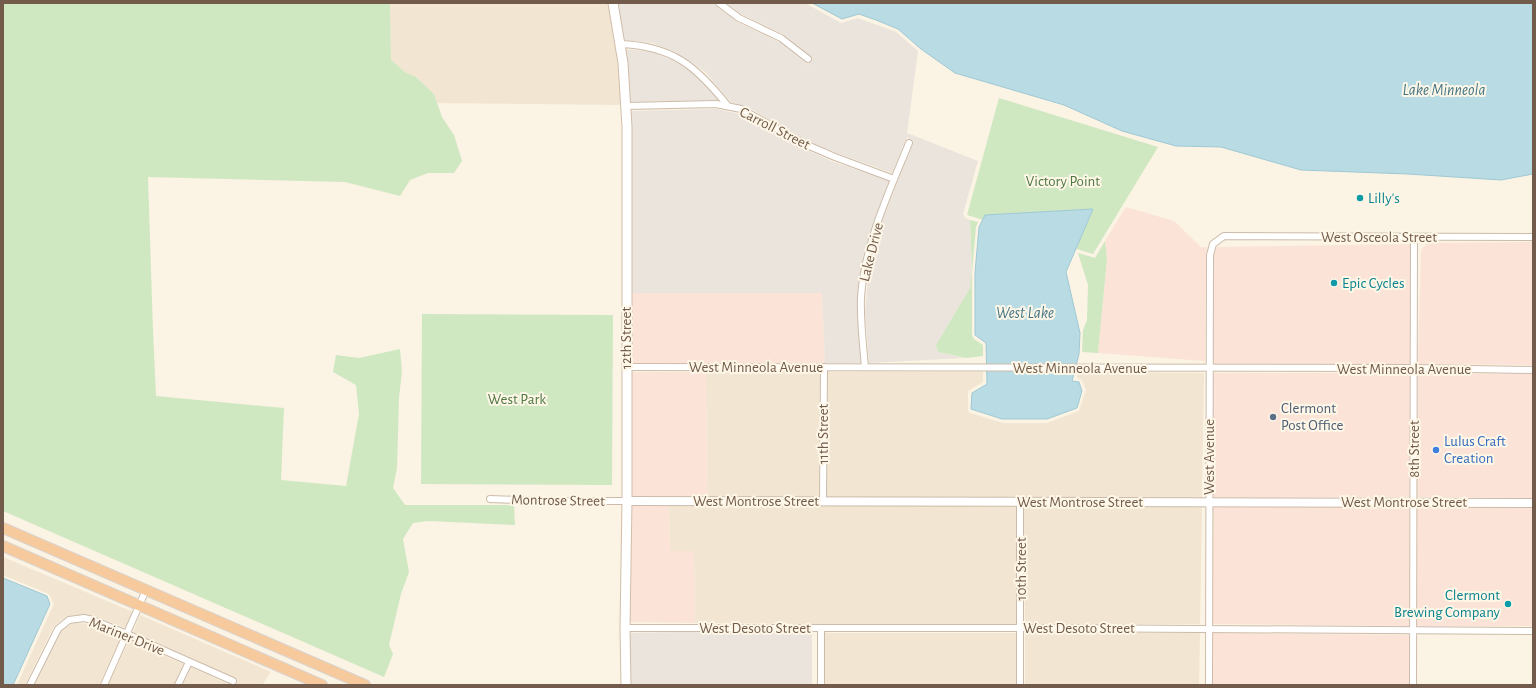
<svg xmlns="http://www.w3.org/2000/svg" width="1536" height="688" viewBox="0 0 1536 688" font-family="'Alegreya Sans',sans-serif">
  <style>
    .residential { fill: #f2e5d1 }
    .commercial { fill: #fbe4d7 }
    .industrial { fill: #eae4dd }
    .green { fill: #cfe8c2 }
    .water { fill: #b8dbe4; stroke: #9fc9d5 }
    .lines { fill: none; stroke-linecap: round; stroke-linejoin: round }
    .minor-casing { stroke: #cba; stroke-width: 8 }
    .tertiary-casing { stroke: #cba; stroke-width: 10 }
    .secondary-casing { stroke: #d1bdaa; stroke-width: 11 }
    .trunk-casing { stroke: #dad4d0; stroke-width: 12 }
    .minor { stroke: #fff; stroke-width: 6 }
    .tertiary { stroke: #fff; stroke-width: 8 }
    .secondary { stroke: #fff; stroke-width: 9 }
    .trunk { stroke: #f6ca9c; stroke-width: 10 }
    .culture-dot { fill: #0f9aa8; stroke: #fef7e8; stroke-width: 1.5 }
    .service-dot { fill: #5c6f8a; stroke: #fef7e8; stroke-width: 1.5 }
    .shop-dot { fill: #3f7fe0; stroke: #fef7e8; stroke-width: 1.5 }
    .labels { text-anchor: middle; stroke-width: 4; stroke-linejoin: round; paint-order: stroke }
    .street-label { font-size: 15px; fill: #725b4a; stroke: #fef7e8 }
    .park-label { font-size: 15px; fill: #4f7842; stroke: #fef7e8 }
    .culture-label { font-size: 15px; fill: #0d838f; stroke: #fef7e8; text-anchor: start }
    .service-label { font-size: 15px; fill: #4e5e75; stroke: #fef7e8; text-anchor: start }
    .shop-label { font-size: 15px; fill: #366cbe; stroke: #fef7e8; text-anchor: start }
    .water-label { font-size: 16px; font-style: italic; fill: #457685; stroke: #fef7e8 }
  </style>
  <rect width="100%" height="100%" fill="#fbf3e3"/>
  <!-- residential -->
  <g class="residential">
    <path d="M390 3H608L621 86 622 105 437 103 434 94 416 77 405 72 391 60Z"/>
    <path d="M706 372H820L819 497H707Z"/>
    <path d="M828 372H983V382L968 391V411L970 413 1003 423H1047L1079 411 1086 390 1082 380 1077 378 1078 372 1204 373 1202 498 827 497Z"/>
    <path d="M669 506H1016L1017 624 940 625 695 623 694 551H670Z"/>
    <path d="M1024 506 1202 507 1200 624H1025Z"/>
    <path d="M3 557 133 612 125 628 95 616 84 614 67 616 54 626 50 634 25 685H17L54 604 49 594 3 575Z"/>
    <path d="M140 615 271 672 262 685H236L238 679 133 632Z"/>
    <path d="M77 623 92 624 122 636 99 685H34L60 632 71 624Z"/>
    <rect x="825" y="633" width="192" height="52"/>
    <path d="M1025 633H1200L1199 685H1025Z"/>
    <path d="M129 640 183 664 174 685H108Z"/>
    <path d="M191 667 230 685H183Z"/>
  </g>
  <!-- commercial -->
  <g class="commercial">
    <path d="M1126 207 1174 221 1201 247H1207L1206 255 1205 364 1204 361 1098 353 1107 259 1105 241Z"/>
    <path d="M1533 242V365L1418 364 1421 250 1427 243Z"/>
    <path d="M1410 244V364H1213L1214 255 1217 247Z"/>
    <path d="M630 293H822L825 363H631Z"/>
    <path d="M631 372H706L707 497 631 496Z"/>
    <path d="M1213 373H1410L1409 497 1213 498Z"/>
    <path d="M1418 373 1533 374V498L1417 497Z"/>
    <path d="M631 505 669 506 670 551H694L695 623 629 622Z"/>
    <path d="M1325 506H1409V626L1213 624V507Z"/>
    <path d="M1417 506 1533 507V626H1417Z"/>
    <path d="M1213 633 1409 635V685H1213Z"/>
  </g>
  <!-- industrial -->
  <g class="industrial">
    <path d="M617 3H712L737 22 779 42 808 65 813 58 783 34 741 14 726 3H805L841 23 858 18 896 32 918 51 907 133 978 161 963 214 965 218 970 220 972 270 970 288 936 345 938 352 964 358 869 363 865 312 868 277 872 255 881 224 914 141 907 137 892 173 837 153 808 141 778 125 753 110 731 102 705 72 690 61 675 52 652 43 623 40Z"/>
    <path d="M625 49 651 52 672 60 686 68 700 79 718 100 630 102Z"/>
    <path d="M716 109 740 114 805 149 834 162 889 181 874 221 864 252 860 275 857 312 861 363H825L822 293H630V111Z"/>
    <path d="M679 632 812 633V685H630L628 633Z"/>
  </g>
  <!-- green -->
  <g class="green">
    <path d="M3 3H390L391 60 405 72 416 77 434 94 442 117 454 135 462 161 454 173H428L410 180 400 196 345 182 148 177 153 330 156 396 284 408 281 480 346 486 359 414 356 385 333 372 336 355 359 358 400 349 402 371 399 398 397 468 393 488 405 505H514L515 525 428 521 413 523 403 539 409 572 401 594 389 645 393 654 384 677 3 511Z"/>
    <path d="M999 98 1158 147 1093 254 967 215Z"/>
    <path d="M970 220 978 222 976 227 972 273V335L974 339 983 345V356L966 358 938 352 936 345 970 288 972 270Z"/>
    <path d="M1105 241 1107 259 1098 353 1082 352 1083 330 1087 320 1088 285 1078 253 1095 258Z"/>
    <path d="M422 314 613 315 612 485 421 484Z"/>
  </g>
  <!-- water -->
  <g class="water">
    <path d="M812 3H1533V174L1501 180 1408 174 1301 170 1221 147 1176 146 1122 131 1064 105 955 73 921 49 898 29 876 20 859 14 842 19Z"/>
    <path d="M1093 209 1066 272 1080 333 1079 354 1072 381 1079 382 1082 391 1077 408 1047 419H1002L971 409 972 393 987 384 986 343 975 335V273L979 227 985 215Z"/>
    <path d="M3 578 47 596 50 604 13 685H3Z"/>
  </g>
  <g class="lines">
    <defs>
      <g id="minor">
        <path d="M719 3 739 18 781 38 808 59"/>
        <path d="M620 44C673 46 696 66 728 106"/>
        <path d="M626 106 716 104 741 109 807 145 835 157 894 179"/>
        <path d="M627 367 1414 368 1533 370"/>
        <path d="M865 367C863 344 860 320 861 297 865 243 889 192 909 143"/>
        <path d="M490 499 552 501H627"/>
        <path d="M823 501 824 367"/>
        <path d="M1020 502V685"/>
        <path d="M625 628H1050L1533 631"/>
        <path d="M821 629V685"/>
        <path d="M30 685 58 629 69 620 84 618 93 620 127 634 233 681"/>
        <path d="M104 685 146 590"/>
        <path d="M178 685 189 662"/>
        <path d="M1209 685 1210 255 1213 244 1224 236 1533 237"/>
        <path d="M1413 685 1414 237"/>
      </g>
      <path id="tertiary" d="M627 501 1533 503"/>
      <path id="secondary" d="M613 3 623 63 627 127V501L625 628 626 685"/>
      <g id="trunk">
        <path d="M3 528 365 685"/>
        <path d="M3 546 322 685"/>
      </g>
    </defs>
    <!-- minor casing -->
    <use href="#minor" class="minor-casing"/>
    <!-- tertiary casing -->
    <use href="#tertiary" class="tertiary-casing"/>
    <!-- secondary casing -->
    <use href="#secondary" class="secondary-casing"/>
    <!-- trunk casing -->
    <use href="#trunk" class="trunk-casing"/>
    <!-- minor -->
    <use href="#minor" class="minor"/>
    <!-- tertiary -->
    <use href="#tertiary" class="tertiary"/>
    <!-- secondary -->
    <use href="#secondary" class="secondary"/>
    <!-- trunk -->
    <use href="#trunk" class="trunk"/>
  </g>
  <!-- markers -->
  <g class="culture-dot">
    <circle cx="1360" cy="198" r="4"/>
    <circle cx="1334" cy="283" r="4"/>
    <circle cx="1508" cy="604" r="4"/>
  </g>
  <circle class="service-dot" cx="1273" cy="417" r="4"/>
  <circle class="shop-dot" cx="1436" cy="450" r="4"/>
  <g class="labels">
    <!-- street labels -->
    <g class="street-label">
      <text transform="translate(775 128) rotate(27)" y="5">Carroll Street</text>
      <text x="1379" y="242">West Osceola Street</text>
      <text transform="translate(871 252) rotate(-76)" y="5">Lake Drive</text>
      <text transform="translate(626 338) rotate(-90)" y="5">12th Street</text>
      <text x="756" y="372">West Minneola Avenue</text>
      <text x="1080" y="373">West Minneola Avenue</text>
      <text x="1404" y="374">West Minneola Avenue</text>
      <text transform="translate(823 434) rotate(-90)" y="5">11th Street</text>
      <text transform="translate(1414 449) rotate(-90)" y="5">8th Street</text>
      <text transform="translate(1209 457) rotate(-90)" y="5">West Avenue</text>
      <text transform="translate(558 500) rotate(1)" y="5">Montrose Street</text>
      <text x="756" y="506">West Montrose Street</text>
      <text x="1080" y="507">West Montrose Street</text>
      <text x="1404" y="507">West Montrose Street</text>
      <text transform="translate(1021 569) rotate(-90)" y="5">10th Street</text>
      <text x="755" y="633">West Desoto Street</text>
      <text x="1079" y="633">West Desoto Street</text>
      <text transform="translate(127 636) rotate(22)" y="5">Mariner Drive</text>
    </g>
    <!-- park labels -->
    <g class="park-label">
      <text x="1063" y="186">Victory Point</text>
      <text x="517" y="404">West Park</text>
    </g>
    <!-- culture labels -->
    <g class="culture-label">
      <text x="1368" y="203">Lilly's</text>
      <text x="1342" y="288">Epic Cycles</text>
      <text x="1500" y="600" text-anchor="end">Clermont<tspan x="1500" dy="17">Brewing Company</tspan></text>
    </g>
    <!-- service labels -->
    <g class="service-label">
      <text x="1281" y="413">Clermont<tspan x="1281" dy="17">Post Office</tspan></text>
    </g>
    <!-- shop labels -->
    <g class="shop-label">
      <text x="1444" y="446">Lulus Craft<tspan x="1444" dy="17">Creation</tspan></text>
    </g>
    <!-- water labels -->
    <g class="water-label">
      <text x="1444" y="95">Lake Minneola</text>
      <text x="1025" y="318">West Lake</text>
    </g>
  </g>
  <!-- border -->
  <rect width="1536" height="688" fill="none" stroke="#725b4a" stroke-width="8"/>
</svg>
